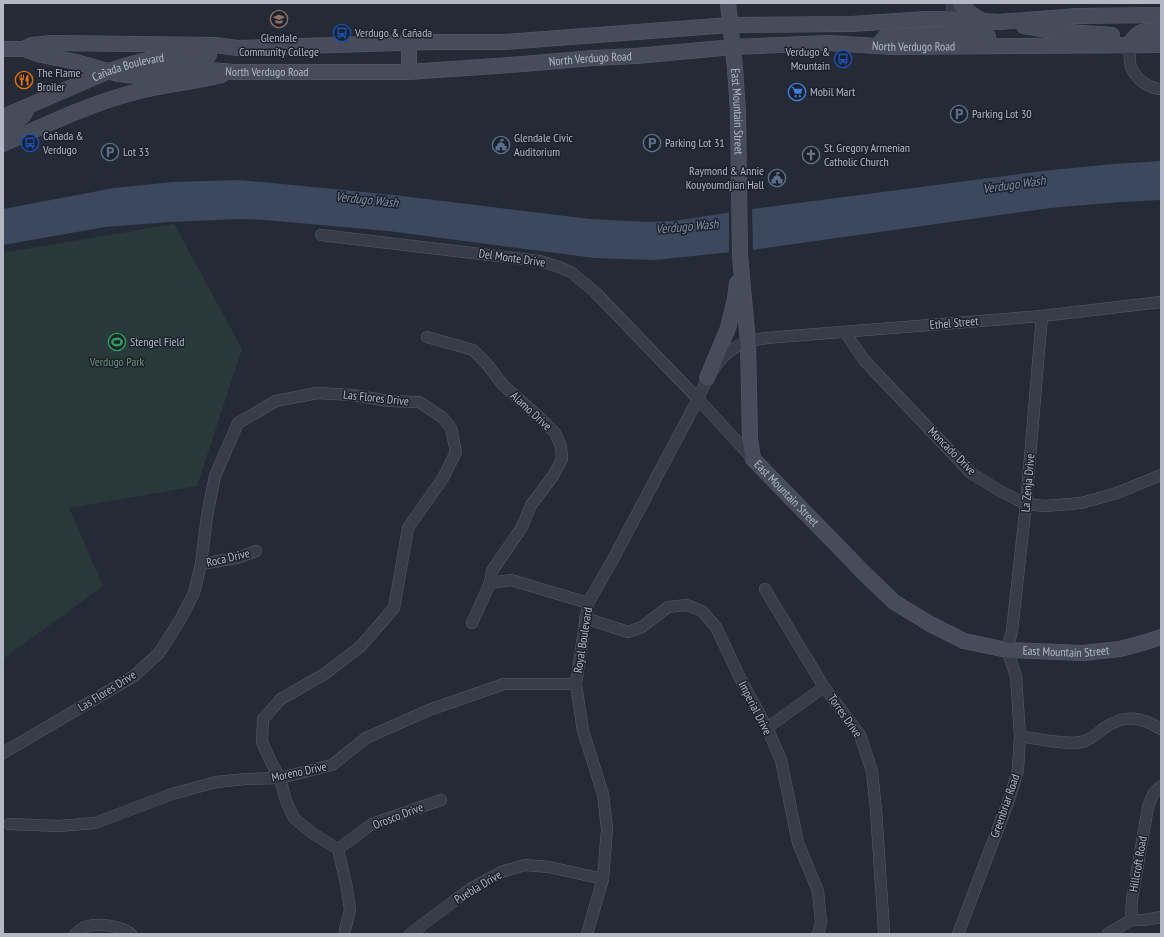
<svg xmlns="http://www.w3.org/2000/svg" width="1164" height="937" viewBox="0 0 1164 937" font-family="'PT Sans Narrow',sans-serif">
  <style>
    .green { fill: #29393a }
    .water { fill: #3b485e }
    .pier { fill: #242b37 }
    .lines { fill: none; stroke-linecap: round; stroke-linejoin: round }
    .street-casing { stroke: #555b65; stroke-width: 12 }
    .secondary-casing { stroke: #555b65; stroke-width: 16 }
    .street { stroke: #373d48; stroke-width: 11 }
    .secondary { stroke: #464c5a; stroke-width: 15 }
    .labels { text-anchor: middle; stroke-width: 3; stroke-linejoin: round; paint-order: stroke }
    .poi-label { font-size: 12px; fill: #b2b8c4; stroke: #1c222c; text-anchor: start }
    .street-label { font-size: 12px; fill: #b2b8c4; stroke: #1c222c }
    .park-label { font-size: 12px; fill: #6c9276; stroke: #1c222c }
    .water-label { font-size: 13px; font-style: italic; fill: #7d8ea9; stroke: #1c222c }
  </style>
  <rect width="100%" height="100%" fill="#242b37"/>
  <!-- green -->
  <path class="green" d="M174 224 242 349 197 486 69 508 103 586 3 659V253Z"/>
  <!-- water -->
  <path class="water" d="M1161 161V200L1121 202 1050 208 752 250 654 260 594 258 388 231 264 220 239 219 170 222 105 227 3 245V209L114 188 173 182 236 180 262 182 394 195 590 219 647 222 674 221 752 209 1042 171 1113 164Z"/>
  <!-- pier -->
  <path class="pier" d="M752 208 753 252 729 255V212Z"/>
  <g class="lines">
    <defs>
      <g id="street">
        <path d="M951 25 952 3"/>
        <path d="M1129 44C1130 51 1129 61 1131 67 1136 79 1148 88 1161 89"/>
        <path d="M321 235 540 261 556 266 571 272 595 292 698 399 753 459"/>
        <path d="M845 332 864 360 971 473 1000 491 1026 504 1045 506 1081 503 1117 493 1161 475"/>
        <path d="M427 337 473 350 486 363 503 385 538 416 555 433 561 446 562 459 553 476 531 505 522 527 492 571 490 583 472 623"/>
        <path d="M201 564 237 558 256 551"/>
        <path d="M490 583 511 580 588 603"/>
        <path d="M765 589 824 687 860 735 872 771 876 810 884 931"/>
        <path d="M585 618 628 632 642 627 668 607 687 605 702 611 716 627 740 678 767 728 781 760 798 843 818 891 821 923 818 934"/>
        <path d="M767 728 824 687"/>
        <path d="M1020 736C1036 739 1071 746 1085 741 1091 739 1098 733 1103 729 1124 714 1139 716 1161 729"/>
        <path d="M3 753 134 676 159 653 180 620 194 593 201 564 207 516 215 476 238 423 276 401 317 393 353 395 388 401 419 402 442 417 451 428 456 452 443 478 408 528 394 608 361 646 326 673 281 699 263 719 262 742 271 762 280 778 286 801 294 818 312 833 338 849 347 888 350 910 345 930"/>
        <path d="M9 824 59 826 95 823 172 794 216 782 246 779 280 778 332 765 366 738 429 710 504 684H576"/>
        <path d="M338 849 372 824 441 800"/>
        <path d="M1131 920H1144L1161 917"/>
        <path d="M75 934C78 932 80 929 83 928 96 922 120 925 131 934"/>
        <path d="M410 934 470 889 501 872 525 865 549 867 603 879"/>
        <path d="M587 934 603 879 607 829 603 794 583 731 576 684 588 603 611 563 698 399C706 380 717 358 736 347 745 341 756 340 766 338L1042 316 1161 302"/>
        <path d="M958 934 1010 797 1018 770 1020 736 1016 676 1007 650 1012 631 1026 504 1042 316"/>
        <path d="M1108 934 1131 920 1132 899 1148 807 1153 794 1161 786"/>
      </g>
      <g id="secondary">
        <path id="s1" d="M728 3 735 68 738 112 740 256 748 342 750 439 753 459 863 572 894 602 932 625 964 641 1007 650 1083 653 1120 649 1146 642 1161 637"/>
        <path d="M960 3C966 11 972 15 981 20"/>
        <path d="M1024 26 1054 31 1112 35"/>
        <path d="M409 43V72"/>
        <path d="M1129 44C1140 29 1143 31 1161 30"/>
        <path d="M878 45 885 37 951 34 988 36"/>
        <path id="s2" d="M3 49H24L41 55 76 62 118 74 137 76 187 69H199L233 72H409L523 64 593 58 636 56 733 47 829 43 892 47 1161 45"/>
        <path d="M24 49 32 45 52 43 215 45 237 48 431 42H504L730 25 852 24 926 19H950L999 22 1077 16 1161 15"/>
        <path id="s3" d="M3 117 109 71C122 67 135 62 149 60 169 56 189 55 209 55"/>
        <path d="M3 130 23 116 26 111"/>
        <path d="M3 144C48 124 91 103 139 91 166 84 195 82 222 75"/>
        <path d="M707 378 728 328 735 299 737 283"/>
      </g>
    </defs>
    <!-- street casing -->
    <use href="#street" class="street-casing"/>
    <!-- secondary casing -->
    <use href="#secondary" class="secondary-casing"/>
    <!-- street -->
    <use href="#street" class="street"/>
    <!-- secondary -->
    <use href="#secondary" class="secondary"/>
  </g>
  <!-- icons -->
  <defs>
    <symbol id="university-ring" viewBox="-11 -11 22 22"><circle r="9.5" fill="#1c222c" stroke="#8d6e63" stroke-width="1.5"/><path d="M0-5L7-2L0 1L-7-2ZM-4 1L0 2.5L4 1V4Q0 6-4 4Z" fill="#8d6e63"/></symbol>
    <symbol id="bus-ring" viewBox="-11 -11 22 22"><circle r="9.5" fill="#1c222c" stroke="#1a4fb4" stroke-width="1.5"/><path d="M-5-6H5V4H4V6H2V4H-2V6H-4V4H-5ZM-3.5-4V0h7V-4ZM-3.5 1.2v1.5H-2V1.2ZM2 1.2v1.5H3.5V1.2Z" fill="#1a4fb4"/></symbol>
    <symbol id="restaurant-ring" viewBox="-11 -11 22 22"><circle r="9.5" fill="#1c222c" stroke="#e8710a" stroke-width="1.5"/><path d="M-5-6h1v4h1v-4h1v4h1v-4h1v5L-1.5 .5V6h-2V.5L-5-1ZM5-6V6H3V1.5H1.5Q1.5-4 5-6Z" fill="#e8710a"/></symbol>
    <symbol id="supermarket-ring" viewBox="-11 -11 22 22"><circle r="9.5" fill="#1c222c" stroke="#3f7fe0" stroke-width="1.5"/><path d="M-6-5.5h2.5l.6 2H6L4.5 2H-2.5L-4.4-4H-6ZM-1.5 3.2a1.3 1.3 0 1 0 .1 0ZM3 3.2a1.3 1.3 0 1 0 .1 0Z" fill="#3f7fe0"/></symbol>
    <symbol id="parking-ring" viewBox="-11 -11 22 22"><circle r="9.5" fill="#1c222c" stroke="#5c6f8a" stroke-width="1.5"/><path d="M-3.5-5.5H1a3.5 3.5 0 0 1 0 7H-1V5.5H-3.5ZM-1-3.4V-.6H.8a1.4 1.4 0 0 0 0-2.8Z" fill="#5c6f8a"/></symbol>
    <symbol id="civic-ring" viewBox="-11 -11 22 22"><circle r="9.5" fill="#1c222c" stroke="#5c6f8a" stroke-width="1.5"/><path d="M-.6-6.5H3V-4.5H.6V-3L4-1V1h2V6H-6V1h2V-1L-.6-3ZM-1.2 2.5V6h2.4V2.5Z" fill="#5c6f8a"/></symbol>
    <symbol id="church-ring" viewBox="-11 -11 22 22"><circle r="9.5" fill="#1c222c" stroke="#6b7280" stroke-width="1.5"/><path d="M-1.2-6h2.4v3.5h3.3v2.4h-3.3V6h-2.4V-.1h-3.3v-2.4h3.3Z" fill="#6b7280"/></symbol>
    <symbol id="stadium-ring" viewBox="-11 -11 22 22"><circle r="9.5" fill="#1c222c" stroke="#2e9e5b" stroke-width="1.5"/><path d="M0-5a6.5 5 0 1 0 0 10a6.5 5 0 1 0 0-10ZM-3.5-1.8h7v3.6h-7Z" fill="#2e9e5b"/></symbol>
  </defs>
  <g fill-rule="evenodd">
    <use href="#university-ring" x="269" y="9" width="20" height="20"/>
    <use href="#bus-ring" x="332" y="23" width="20" height="20"/>
    <use href="#bus-ring" x="833" y="49" width="20" height="20"/>
    <use href="#restaurant-ring" x="14" y="70" width="20" height="20"/>
    <use href="#supermarket-ring" x="787" y="82" width="20" height="20"/>
    <use href="#parking-ring" x="949" y="104" width="20" height="20"/>
    <use href="#bus-ring" x="20" y="133" width="20" height="20"/>
    <use href="#parking-ring" x="642" y="133" width="20" height="20"/>
    <use href="#civic-ring" x="491" y="135" width="20" height="20"/>
    <use href="#parking-ring" x="100" y="142" width="20" height="20"/>
    <use href="#church-ring" x="801" y="145" width="20" height="20"/>
    <use href="#civic-ring" x="767" y="168" width="20" height="20"/>
    <use href="#stadium-ring" x="107" y="332" width="20" height="20"/>
  </g>
  <g class="labels">
    <!-- poi labels -->
    <g class="poi-label">
      <text x="355" y="37">Verdugo &amp; Cañada</text>
      <text x="279" y="42" text-anchor="middle">Glendale<tspan x="279" dy="14">Community College</tspan></text>
      <text x="830" y="56" text-anchor="end">Verdugo &amp;<tspan x="830" dy="14">Mountain</tspan></text>
      <text x="37" y="77">The Flame<tspan x="37" dy="14">Broiler</tspan></text>
      <text x="810" y="96">Mobil Mart</text>
      <text x="972" y="118">Parking Lot 30</text>
      <text x="43" y="140">Cañada &amp;<tspan x="43" dy="14">Verdugo</tspan></text>
      <text x="514" y="142">Glendale Civic<tspan x="514" dy="14">Auditorium</tspan></text>
      <text x="665" y="147">Parking Lot 31</text>
      <text x="824" y="152">St. Gregory Armenian<tspan x="824" dy="14">Catholic Church</tspan></text>
      <text x="123" y="156">Lot 33</text>
      <text x="764" y="175" text-anchor="end">Raymond &amp; Annie<tspan x="764" dy="14">Kouyoumdjian Hall</tspan></text>
      <text x="130" y="346">Stengel Field</text>
    </g>
    <!-- street labels -->
    <g class="street-label">
      <text dy="4" stroke="none"><textPath href="#s2" startOffset="916">North Verdugo Road</textPath></text>
      <text dy="4" stroke="none"><textPath href="#s2" startOffset="592">North Verdugo Road</textPath></text>
      <text dy="4" stroke="none"><textPath href="#s3" startOffset="135">Cañada Boulevard</textPath></text>
      <text dy="4" stroke="none"><textPath href="#s2" startOffset="268">North Verdugo Road</textPath></text>
      <text dy="4" stroke="none"><textPath href="#s1" startOffset="109">East Mountain Street</textPath></text>
      <text transform="translate(512 258) rotate(8)" y="4">Del Monte Drive</text>
      <text transform="translate(954 323) rotate(-5)" y="4">Ethel Street</text>
      <text transform="translate(376 398) rotate(6)" y="4">Las Flores Drive</text>
      <text transform="translate(531 411) rotate(43)" y="4">Alamo Drive</text>
      <text transform="translate(952 451) rotate(45)" y="4">Moncado Drive</text>
      <text transform="translate(1028 483) rotate(-85)" y="4">La Zenja Drive</text>
      <text dy="4" stroke="none"><textPath href="#s1" startOffset="505">East Mountain Street</textPath></text>
      <text transform="translate(228 558) rotate(-13)" y="4">Roca Drive</text>
      <text transform="translate(583 640) rotate(-81)" y="4">Royal Boulevard</text>
      <text dy="4" stroke="none"><textPath href="#s1" startOffset="841">East Mountain Street</textPath></text>
      <text transform="translate(107 691) rotate(-32)" y="4">Las Flores Drive</text>
      <text transform="translate(755 708) rotate(63)" y="4">Imperial Drive</text>
      <text transform="translate(845 716) rotate(55)" y="4">Torres Drive</text>
      <text transform="translate(299 772) rotate(-12)" y="4">Moreno Drive</text>
      <text transform="translate(1005 806) rotate(-71)" y="4">Greenbriar Road</text>
      <text transform="translate(398 816) rotate(-21)" y="4">Orosco Drive</text>
      <text transform="translate(1138 864) rotate(-80)" y="4">Hillcroft Road</text>
      <text transform="translate(478 887) rotate(-31)" y="4">Puebla Drive</text>
    </g>
    <!-- park labels -->
    <g class="park-label">
      <text x="117" y="366">Verdugo Park</text>
    </g>
    <!-- water labels -->
    <g class="water-label">
      <text transform="translate(1014 184) rotate(-8)" y="5">Verdugo Wash</text>
      <text transform="translate(367 199) rotate(6)" y="5">Verdugo Wash</text>
      <text transform="translate(687 226) rotate(-5)" y="5">Verdugo Wash</text>
    </g>
  </g>
  <!-- border -->
  <rect width="1164" height="937" fill="none" stroke="#b2b8c4" stroke-width="8"/>
</svg>
